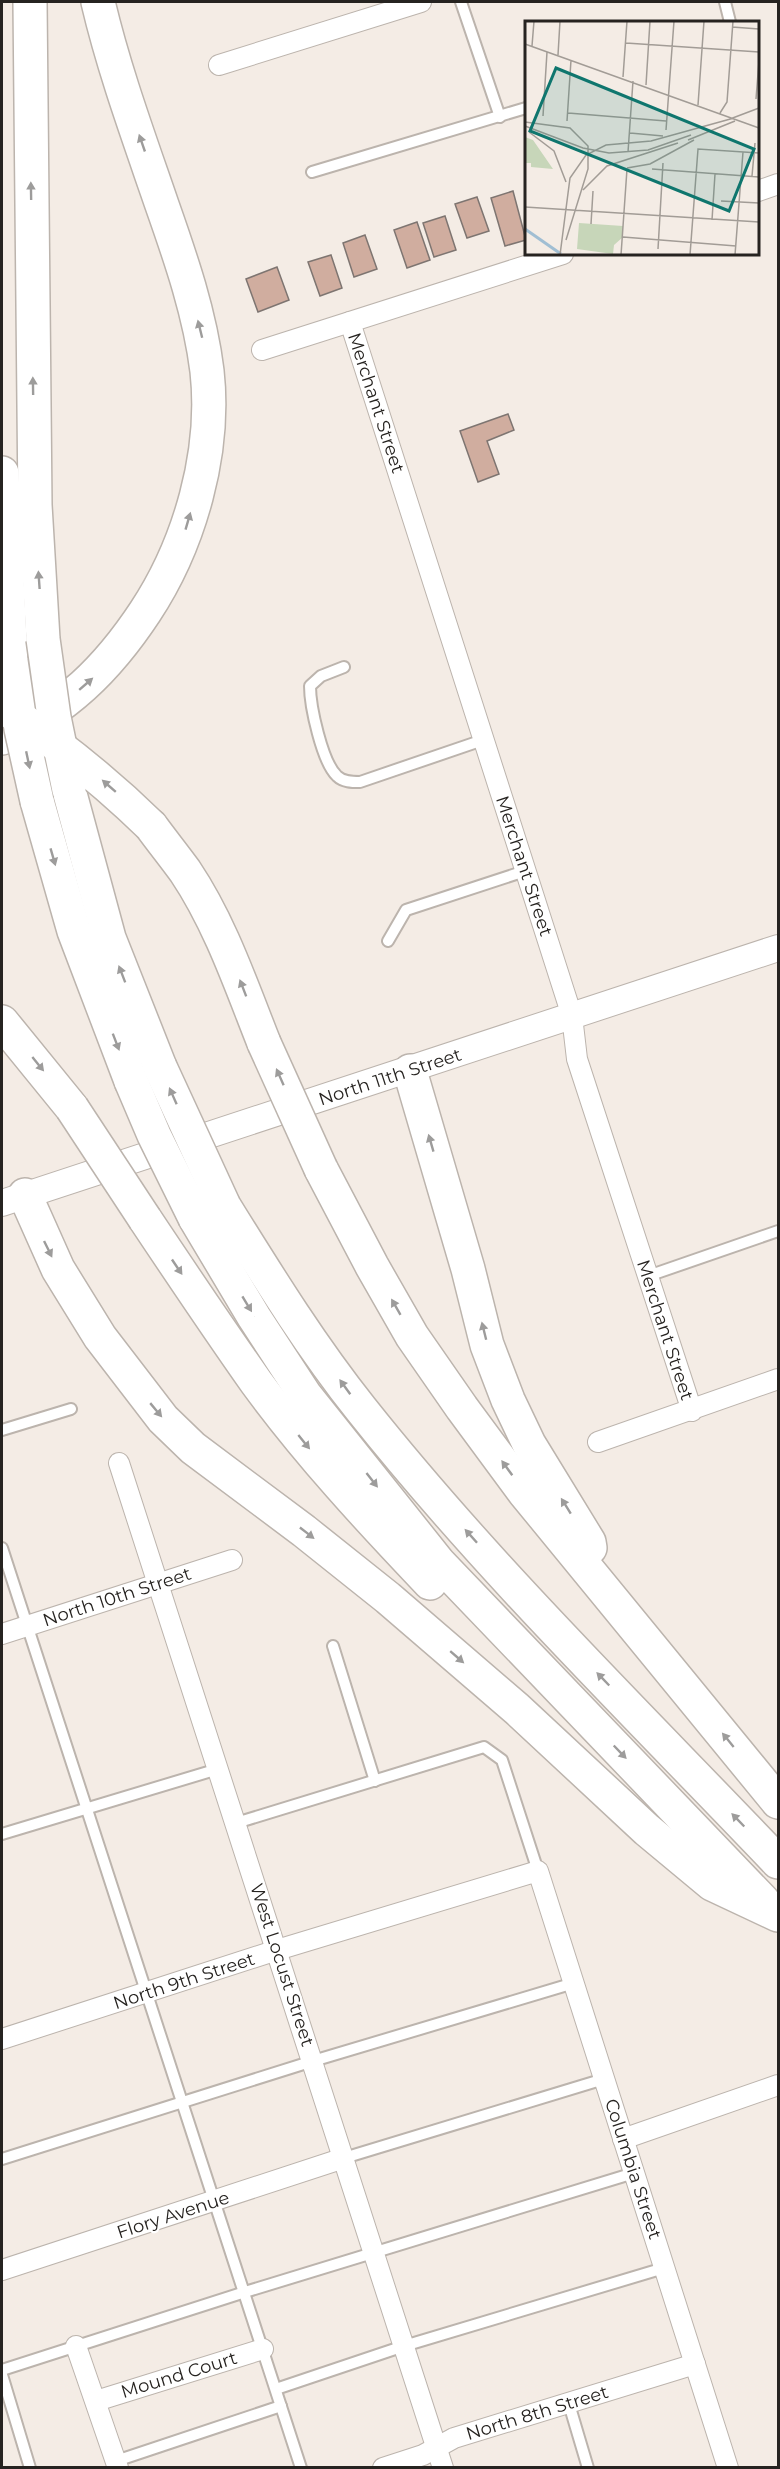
<svg xmlns="http://www.w3.org/2000/svg" width="780" height="2469" viewBox="0 0 780 2469" font-family="Montserrat,sans-serif">
  <style>
    .building { fill: #d0ad9f; stroke: #7e7571; stroke-width: 1.5 }
    .lines { fill: none; stroke-linecap: round; stroke-linejoin: round }
    .service-casing { stroke: #bcb4ad; stroke-width: 14 }
    .minor-casing { stroke: #bcb4ad; stroke-width: 22 }
    .tertiary-casing { stroke: #bcb4ad; stroke-width: 28 }
    .motorway-casing { stroke: #bcb4ad; stroke-width: 36 }
    .service { stroke: #fff; stroke-width: 10 }
    .minor { stroke: #fff; stroke-width: 20 }
    .tertiary { stroke: #fff; stroke-width: 26 }
    .motorway { stroke: #fff; stroke-width: 33 }
    .motorway-bridge-casing { stroke: #bcb4ad; stroke-width: 36; stroke-linecap: butt }
    .motorway-bridge { stroke: #fff; stroke-width: 33 }
    .oneway { fill: #9d9c9b }
    .labels { text-anchor: middle; stroke-width: 4.5; stroke-linejoin: round; paint-order: stroke }
    .street-label { font-size: 18px; fill: #262320; stroke: #fff }
    .inset-river { fill: none; stroke: #a0bed3; stroke-width: 3 }
    .inset-road { fill: none; stroke: #a29c96; stroke-width: 1.5 }
    .view { fill: #0f766e; fill-opacity: 0.15; stroke: #0f766e; stroke-width: 3 }
    .inset-edge { fill: none; stroke: #262320; stroke-width: 3 }
  </style>
  <rect width="100%" height="100%" fill="#f4ece5"/>
  <!-- building -->
  <g class="building">
    <path d="M513 191 526 240 505 246 491 198Z"/>
    <path d="M477 197 489 231 467 238 455 204Z"/>
    <path d="M445 216 456 250 434 257 423 223Z"/>
    <path d="M417 222 430 260 407 268 394 230Z"/>
    <path d="M365 235 377 269 354 277 343 243Z"/>
    <path d="M331 255 342 288 320 296 308 262Z"/>
    <path d="M277 267 289 300 258 312 246 279Z"/>
    <path d="M508 414 514 430 487 441 499 474 478 482 460 431Z"/>
  </g>
  <g class="lines">
    <defs>
      <g id="service">
        <path d="M461 2 500 117"/>
        <path d="M725 2 730 22"/>
        <path d="M312 172 526 108"/>
        <path d="M344 667 321 676 310 686C310 706 322 762 337 776 343 782 352 782 360 782L483 740"/>
        <path d="M388 941 406 910 525 871"/>
        <path d="M648 1276 778 1231"/>
        <path d="M2 1430 71 1409"/>
        <path d="M2 1548C99 1855 202 2161 301 2468"/>
        <path d="M333 1646 375 1781"/>
        <path d="M236 1823 484 1747 502 1760 538 1871"/>
        <path d="M2 1834 218 1769"/>
        <path d="M344 2158 604 2079"/>
        <path d="M2 2159 313 2061 574 1983"/>
        <path d="M2 2370 245 2292 634 2173"/>
        <path d="M2 2375 30 2468"/>
        <path d="M276 2389 404 2346 664 2268"/>
        <path d="M569 2404 588 2468"/>
        <path d="M116 2461 281 2406"/>
      </g>
      <g id="minor">
        <path d="M219 65 421 2"/>
        <path d="M758 191 778 184"/>
        <path d="M350 322 572 1016 577 1059 692 1411"/>
        <path d="M262 350 563 254"/>
        <path d="M598 1442 778 1379"/>
        <path d="M119 1463 443 2468"/>
        <path d="M2 1634 232 1560"/>
        <path d="M2 2039 277 1950 538 1871 728 2468"/>
        <path d="M623 2139 778 2085"/>
        <path d="M2 2270 344 2158"/>
        <path d="M76 2346 118 2468"/>
        <path d="M96 2401 263 2349"/>
        <path d="M383 2468 423 2455 454 2438 695 2364"/>
      </g>
      <path id="tertiary" d="M2 1203 778 948"/>
      <g id="motorway">
        <path d="M30 2 35 505 43 639"/>
        <path d="M2 473 11 661"/>
        <path d="M2 738C65 711 108 668 145 612 190 544 216 452 207 371 200 314 181 259 162 205 139 138 114 70 98 2"/>
        <path d="M69 790 109 938 160 1067"/>
        <path d="M37 801 74 931 131 1081"/>
        <path d="M151 826C162 841 174 856 185 871 220 923 241 985 264 1043"/>
        <path d="M2 1022 72 1108"/>
        <path d="M410 1071 468 1269 487 1345 508 1400 529 1444 589 1542 590 1548"/>
        <path d="M321 1169 372 1266 412 1336 462 1408 524 1492 778 1802"/>
        <path d="M25 1195 58 1269 100 1337 163 1419 193 1448 304 1531 388 1598 517 1709 647 1830 712 1884 778 1915"/>
        <path d="M224 1206C267 1275 310 1345 361 1409 488 1569 638 1715 778 1862"/>
        <path d="M195 1218 254 1317 305 1395 439 1563 763 1901"/>
        <path d="M145 1219C181 1273 218 1328 256 1382 308 1453 369 1519 430 1583"/>
      </g>
    </defs>
    <!-- service casing -->
    <use href="#service" class="service-casing"/>
    <!-- minor casing -->
    <use href="#minor" class="minor-casing"/>
    <!-- tertiary casing -->
    <use href="#tertiary" class="tertiary-casing"/>
    <!-- motorway casing -->
    <use href="#motorway" class="motorway-casing"/>
    <!-- service -->
    <use href="#service" class="service"/>
    <!-- minor -->
    <use href="#minor" class="minor"/>
    <!-- tertiary -->
    <use href="#tertiary" class="tertiary"/>
    <!-- motorway -->
    <use href="#motorway" class="motorway"/>
    <defs>
      <g id="motorway-bridge">
        <path d="M43 639 54 717 69 790"/>
        <path d="M11 661 21 729 37 801"/>
        <path d="M2 706C56 742 105 781 151 826"/>
        <path d="M264 1043 321 1169"/>
        <path d="M160 1067 224 1206"/>
        <path d="M131 1081 154 1135 195 1218"/>
        <path d="M72 1108 145 1219"/>
      </g>
    </defs>
    <!-- motorway-bridge casing -->
    <use href="#motorway-bridge" class="motorway-bridge-casing"/>
    <!-- motorway-bridge -->
    <use href="#motorway-bridge" class="motorway-bridge"/>
  </g>
  <!-- one-way arrows -->
  <defs><path id="oneway-solid" d="M-6-.8H1V-3.2L6.5 0L1 3.2V.8H-6Z" transform="scale(1.5)"/></defs>
  <g class="oneway">
    <use href="#oneway-solid" transform="translate(142 143) rotate(-109)"/>
    <use href="#oneway-solid" transform="translate(31 191) rotate(-91)"/>
    <use href="#oneway-solid" transform="translate(200 329) rotate(-104)"/>
    <use href="#oneway-solid" transform="translate(33 386) rotate(-91)"/>
    <use href="#oneway-solid" transform="translate(188 521) rotate(-74)"/>
    <use href="#oneway-solid" transform="translate(39 580) rotate(-94)"/>
    <use href="#oneway-solid" transform="translate(86 684) rotate(-41)"/>
    <use href="#oneway-solid" transform="translate(28 760) rotate(78)"/>
    <use href="#oneway-solid" transform="translate(109 786) rotate(-139)"/>
    <use href="#oneway-solid" transform="translate(53 857) rotate(74)"/>
    <use href="#oneway-solid" transform="translate(122 974) rotate(-111)"/>
    <use href="#oneway-solid" transform="translate(243 988) rotate(-111)"/>
    <use href="#oneway-solid" transform="translate(116 1042) rotate(69)"/>
    <use href="#oneway-solid" transform="translate(38 1064) rotate(51)"/>
    <use href="#oneway-solid" transform="translate(280 1077) rotate(-114)"/>
    <use href="#oneway-solid" transform="translate(173 1096) rotate(-114)"/>
    <use href="#oneway-solid" transform="translate(431 1143) rotate(-106)"/>
    <use href="#oneway-solid" transform="translate(48 1249) rotate(64)"/>
    <use href="#oneway-solid" transform="translate(177 1267) rotate(56)"/>
    <use href="#oneway-solid" transform="translate(247 1304) rotate(59)"/>
    <use href="#oneway-solid" transform="translate(396 1307) rotate(-120)"/>
    <use href="#oneway-solid" transform="translate(484 1331) rotate(-104)"/>
    <use href="#oneway-solid" transform="translate(345 1387) rotate(-126)"/>
    <use href="#oneway-solid" transform="translate(156 1410) rotate(50)"/>
    <use href="#oneway-solid" transform="translate(304 1442) rotate(51)"/>
    <use href="#oneway-solid" transform="translate(507 1468) rotate(-126)"/>
    <use href="#oneway-solid" transform="translate(372 1480) rotate(52)"/>
    <use href="#oneway-solid" transform="translate(566 1506) rotate(-122)"/>
    <use href="#oneway-solid" transform="translate(307 1533) rotate(38)"/>
    <use href="#oneway-solid" transform="translate(471 1536) rotate(-132)"/>
    <use href="#oneway-solid" transform="translate(457 1657) rotate(41)"/>
    <use href="#oneway-solid" transform="translate(603 1679) rotate(-134)"/>
    <use href="#oneway-solid" transform="translate(728 1740) rotate(-129)"/>
    <use href="#oneway-solid" transform="translate(620 1752) rotate(46)"/>
    <use href="#oneway-solid" transform="translate(738 1820) rotate(-134)"/>
  </g>
  <g class="labels">
    <!-- street labels -->
    <g class="street-label">
      <text transform="translate(376 403) rotate(72)" y="6">Merchant Street</text>
      <text transform="translate(524 866) rotate(72)" y="6">Merchant Street</text>
      <text transform="translate(390 1077) rotate(-18)" y="6">North 11th Street</text>
      <text transform="translate(665 1330) rotate(72)" y="6">Merchant Street</text>
      <text transform="translate(117 1597) rotate(-18)" y="6">North 10th Street</text>
      <text transform="translate(282 1965) rotate(72)" y="6">West Locust Street</text>
      <text transform="translate(184 1981) rotate(-18)" y="6">North 9th Street</text>
      <text transform="translate(633 2169) rotate(72)" y="6">Columbia Street</text>
      <text transform="translate(173 2215) rotate(-18)" y="6">Flory Avenue</text>
      <text transform="translate(179 2375) rotate(-17)" y="6">Mound Court</text>
      <text transform="translate(537 2413) rotate(-17)" y="6">North 8th Street</text>
    </g>
  </g>
  <!-- overview -->
  <g transform="translate(525 21)">
    <rect width="234" height="234" fill="#f4ece5"/>
    <path d="M0 116 8 119 28 148 6 146V142H0ZM54 202 98 205V216L89 224 88 233 52 228Z" fill="#c7d6b9"/>
    <path class="inset-river" d="M0 208 36 233"/>
    <path class="inset-road" d="M207 6 234 8M101 22 234 31M0 23 234 107M7 25 9 0M33 34 35 0M98 56 102 0M121 64 125 0M231 78 234 40M173 84 179 0M43 92 141 100M195 92 202 81 208 0M18 95 22 31M205 98 234 87M42 100 46 39M0 101 45 107 63 125V148L41 219M0 105 58 127 84 132 123 129 166 114M141 109 149 0M4 111 29 130 41 161M105 112 138 115M163 119 210 100M103 131 108 60M102 147 125 143 169 119M127 148 234 156M227 155 230 122M58 169 82 145 153 122M196 180 234 182M0 186 234 201M187 199 190 153M66 203 68 170M98 216 211 225M133 228 138 142M35 234 45 157 61 134 81 124 126 120 209 97M96 234 102 148M165 234 173 128 234 132M210 234 218 131"/>
    <path class="view" d="M31 47 229 128 204 190 5 110Z"/>
    <rect width="234" height="234" class="inset-edge"/>
  </g>
  <!-- border -->
  <rect width="780" height="2469" fill="none" stroke="#262320" stroke-width="6"/>
</svg>
